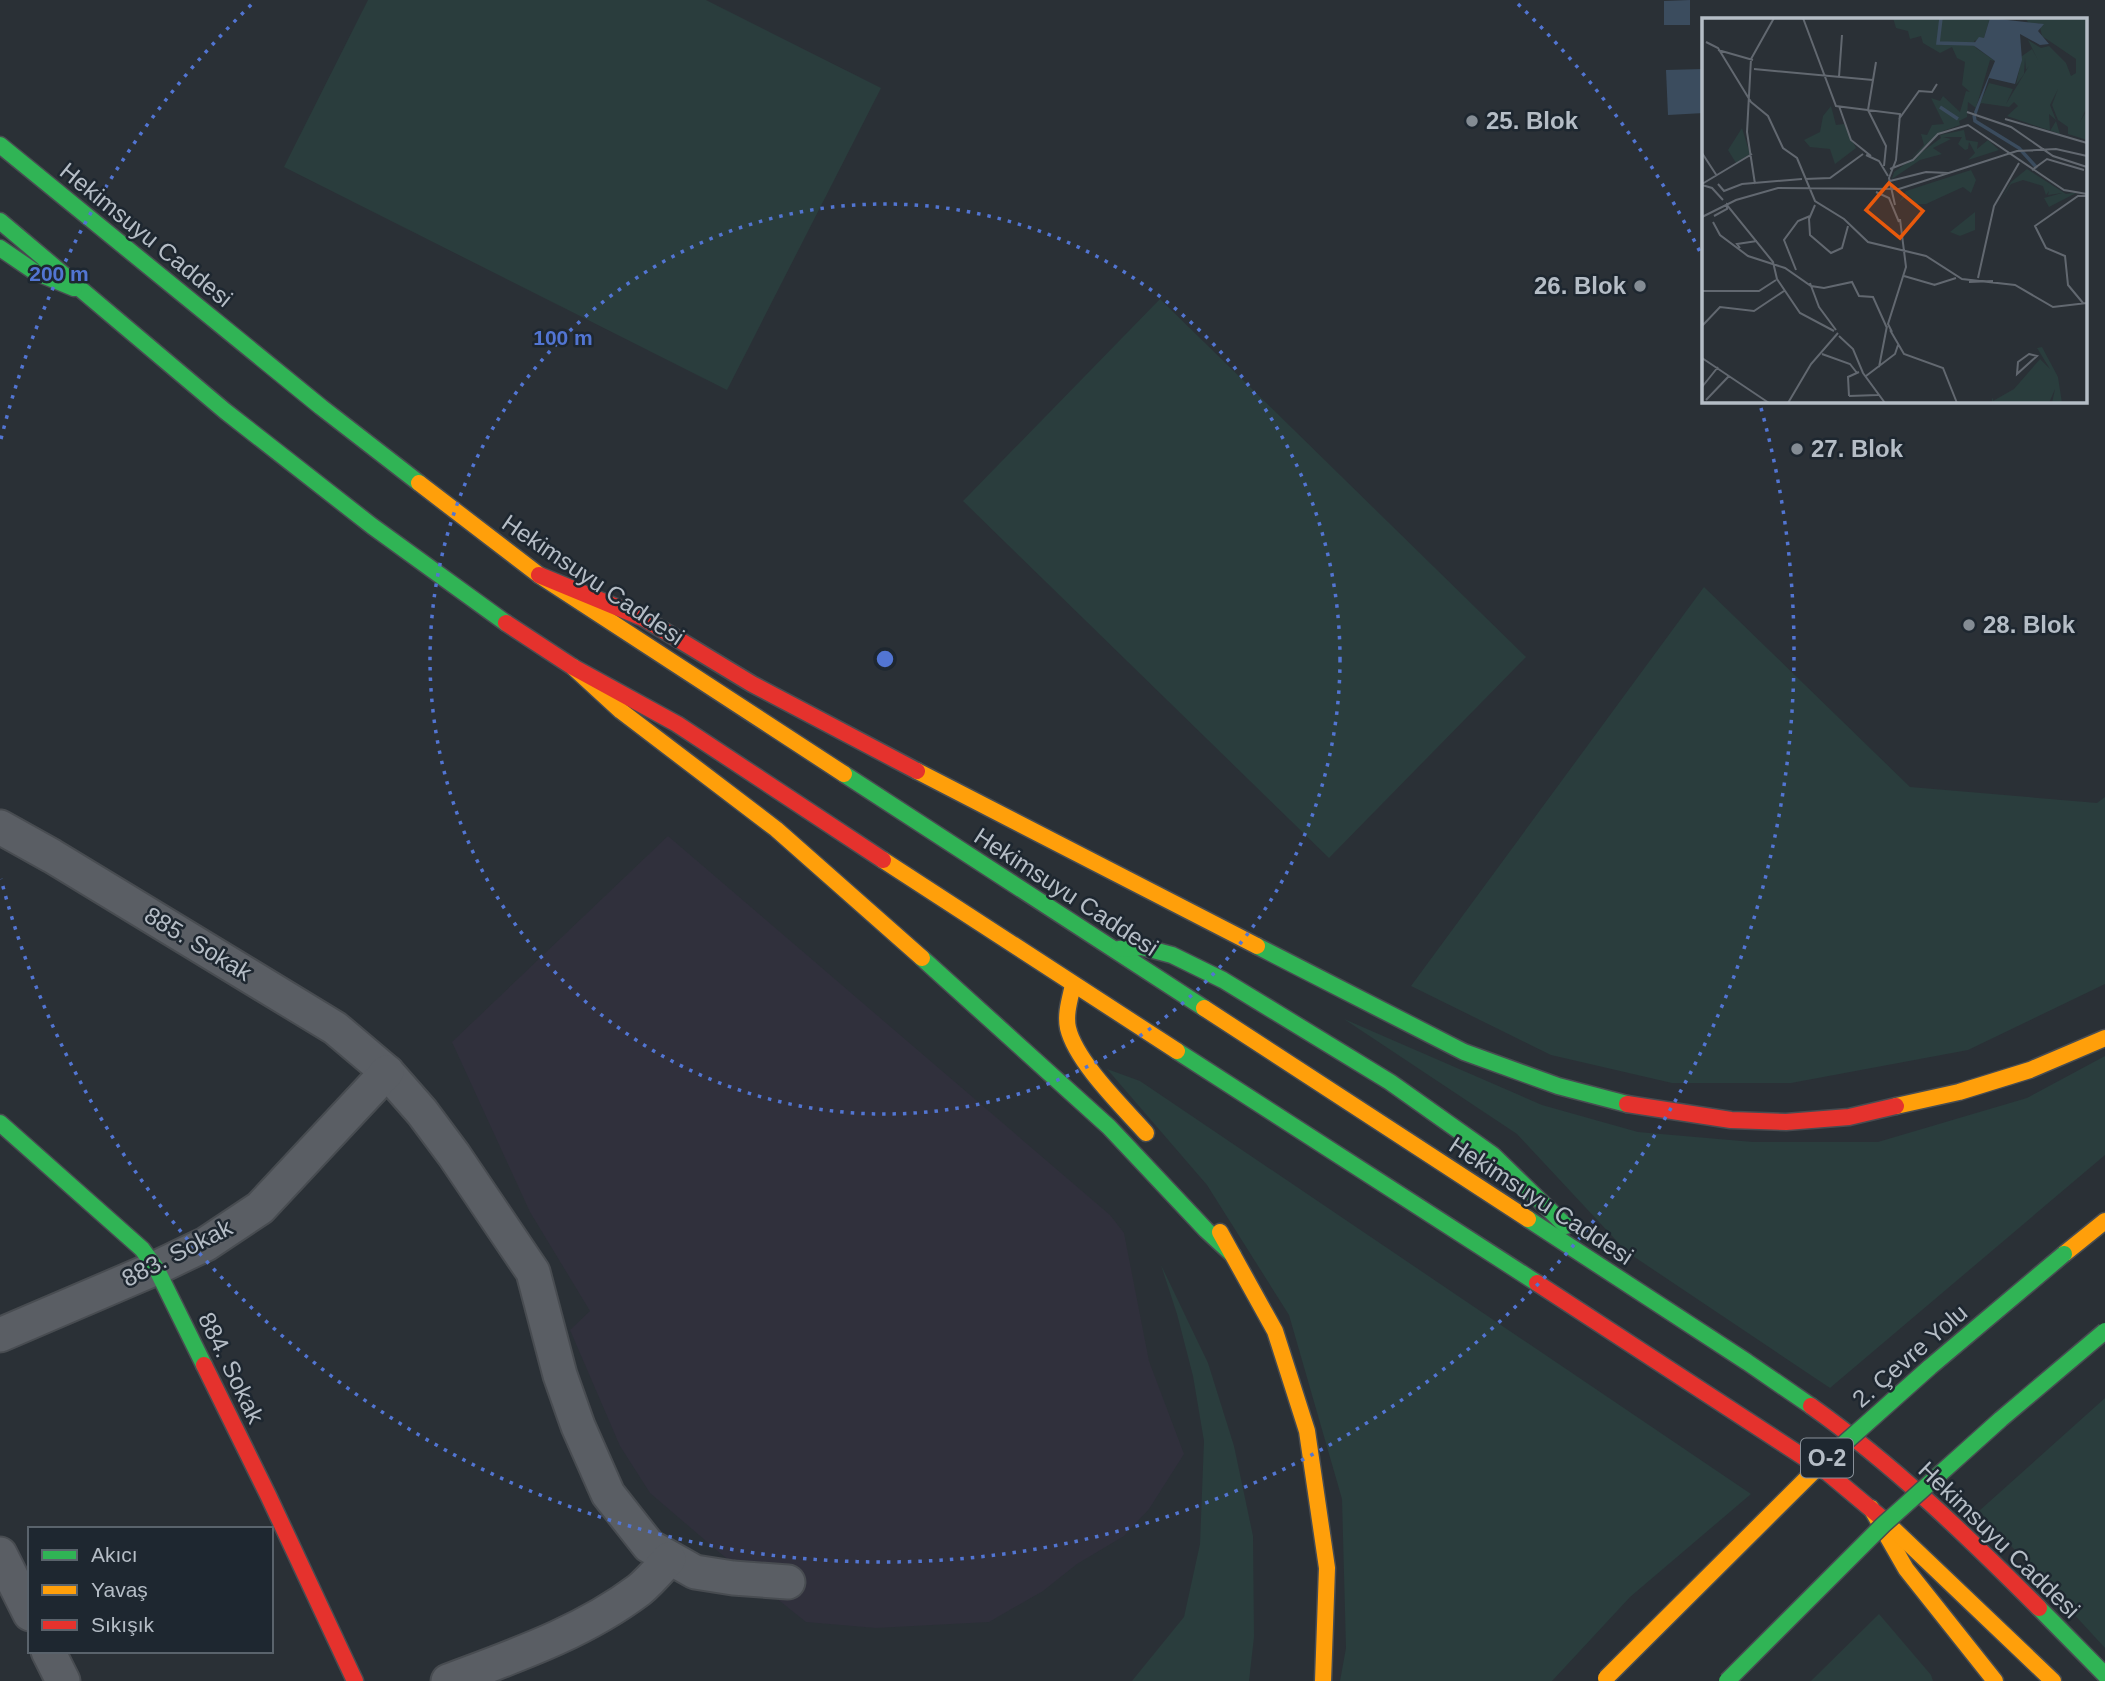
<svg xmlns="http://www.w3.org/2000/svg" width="2105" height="1681" viewBox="0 0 2105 1681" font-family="Helvetica,sans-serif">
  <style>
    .medical { fill: #30303c }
    .green { fill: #2a3d3d }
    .water { fill: #3b4c5e }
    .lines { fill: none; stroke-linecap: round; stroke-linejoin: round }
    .street-casing { stroke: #484c51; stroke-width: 37 }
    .fast-casing { stroke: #484c51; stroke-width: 19 }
    .slow-casing { stroke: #484c51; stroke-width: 19 }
    .jam-casing { stroke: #484c51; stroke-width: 19 }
    .street { stroke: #5a5e64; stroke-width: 33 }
    .fast { stroke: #30b455; stroke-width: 16 }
    .slow { stroke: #ff9f0a; stroke-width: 16 }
    .jam { stroke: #e5322d; stroke-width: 16 }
    .fast-bridge-casing { stroke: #474c51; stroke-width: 19; stroke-linecap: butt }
    .slow-bridge-casing { stroke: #474c51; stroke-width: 19; stroke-linecap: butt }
    .fast-bridge { stroke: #30b455; stroke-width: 16 }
    .slow-bridge { stroke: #ff9f0a; stroke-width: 16 }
    .ring { fill: none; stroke: #5275d2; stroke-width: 3.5; stroke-dasharray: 3.5 7 }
    .poi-dot { fill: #848c94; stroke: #1e2730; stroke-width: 2.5 }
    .labels { text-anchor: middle; stroke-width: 5; stroke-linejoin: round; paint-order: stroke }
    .shield { fill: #1e2730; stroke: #889099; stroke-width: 2 }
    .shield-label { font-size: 23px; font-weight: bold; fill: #b5bdc6 }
    .poi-label { font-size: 24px; font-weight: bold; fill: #b5bdc6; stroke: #1e2730; text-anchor: start }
    .street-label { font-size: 24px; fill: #b5bdc6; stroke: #1e2730 }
    .inset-river { fill: none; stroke: #3b4c5e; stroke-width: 3.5 }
    .inset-road { fill: none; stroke: #626870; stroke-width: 2 }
    .view { fill: #e8590c; fill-opacity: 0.15; stroke: #e8590c; stroke-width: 3.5 }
    .inset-edge { fill: none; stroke: #b5bdc6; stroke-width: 3.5 }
    .centre { fill: #5275d2; stroke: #1e2730; stroke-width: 3.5 }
    .ring-label { font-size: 21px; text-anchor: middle; font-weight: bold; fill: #5275d2; stroke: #1e2730; stroke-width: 5; stroke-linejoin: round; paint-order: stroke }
  </style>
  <rect width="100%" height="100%" fill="#2a3036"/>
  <!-- medical -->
  <path class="medical" d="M668 836 1110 1215 1124 1233 1149 1361 1184 1454 1149 1509 1124 1536 1077 1564 1043 1591 989 1622 876 1628 806 1622 720 1553 650 1493 620 1446 570 1330 590 1311 530 1212 452 1042Z"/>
  <!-- green -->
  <g class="green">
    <path d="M368 0H706L881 88 727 390 284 167Z"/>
    <path d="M1160 299 1526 657 1329 858 963 501Z"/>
    <path d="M1704 587 1910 787 2097 803 2105 797V984L1968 1050 1791 1083H1672L1551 1055 1411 986Z"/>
    <path d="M1344 1019 1542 1105 1638 1132 1753 1142H1878L2027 1098 2105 1056V1155L1830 1388 1627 1252 1517 1134Z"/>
    <path d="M1107 1069 1140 1081 1751 1494 1630 1597 1552 1681H1340L1346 1648 1342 1499 1289 1315 1207 1185Z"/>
    <path d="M1161 1265 1208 1363 1234 1446 1253 1536 1254 1637 1249 1681H1132L1184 1617 1200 1544 1204 1441 1193 1376 1177 1314Z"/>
    <path d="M2105 1398V1648L1979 1511Z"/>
    <path d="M1879 1614 1931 1675 1933 1681H1811Z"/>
  </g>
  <!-- water -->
  <g class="water">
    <path d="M1690 0V25H1664V1Z"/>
    <path d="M1704 69V113L1668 115 1666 70Z"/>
  </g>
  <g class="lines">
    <defs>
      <g id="street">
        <path d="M0 827 52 856 335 1028 387 1072 422 1112 454 1155 533 1272 560 1375 578 1426 608 1494 649 1546 695 1572 733 1578 788 1582"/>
        <path d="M0 1335 156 1268 206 1244 260 1208 387 1072"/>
        <path d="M0 1554 30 1614"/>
        <path d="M48 1651 63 1681"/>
        <path d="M448 1681C514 1656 582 1633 639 1590 650 1581 660 1569 669 1559"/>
      </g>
      <g id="fast">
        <path d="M0 145 321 407 419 483"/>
        <path d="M0 221 225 411 372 526 506 623"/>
        <path d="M0 248 35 272 74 288"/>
        <path d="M844 774 1204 1008"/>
        <path d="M1257 946 1464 1052 1558 1086 1627 1104"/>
        <path d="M1119 949 1142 947 1172 955 1223 980 1390 1082 1493 1155 1566 1226"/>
        <path d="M922 958 1109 1127 1206 1230 1233 1255"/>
        <path d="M1177 1051 1537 1283"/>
        <path d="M0 1123 142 1249 156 1268 204 1365"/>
        <path d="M1528 1219 1747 1362 1811 1406"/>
        <path d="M2039 1608 2105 1675"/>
      </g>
      <g id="slow">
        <path d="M419 483 539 575 844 774"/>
        <path d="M573 667 621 711 776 829 922 958"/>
        <path d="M917 771 1257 946"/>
        <path d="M883 860 1177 1051"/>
        <path d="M1073 985C1070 999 1065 1014 1068 1028 1076 1062 1123 1107 1146 1133"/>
        <path d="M1204 1008 1528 1219"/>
        <path d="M1896 1106 1959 1092 2030 1070 2105 1038"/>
        <path d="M1220 1232 1275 1331 1307 1431 1327 1568 1323 1681"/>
        <path d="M2064 1254 2105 1221"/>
        <path d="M1871 1508 1906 1569 1995 1681"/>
        <path d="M1884 1520 2053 1681"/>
      </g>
      <g id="jam">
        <path d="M539 575 643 618 752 684 917 771"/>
        <path d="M506 623 573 667 677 724 883 860"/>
        <path d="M1627 1104 1731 1120 1786 1122 1849 1117 1896 1106"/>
        <path d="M1537 1283 1828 1473 1884 1520"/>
        <path d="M204 1365 268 1495 355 1681"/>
        <path d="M1811 1406C1894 1465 1967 1536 2039 1608"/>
      </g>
    </defs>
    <!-- street casing -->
    <use href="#street" class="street-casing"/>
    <!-- fast casing -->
    <use href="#fast" class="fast-casing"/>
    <!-- slow casing -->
    <use href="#slow" class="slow-casing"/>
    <!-- jam casing -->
    <use href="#jam" class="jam-casing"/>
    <!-- street -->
    <use href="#street" class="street"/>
    <!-- fast -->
    <use href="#fast" class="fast"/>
    <!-- slow -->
    <use href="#slow" class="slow"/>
    <!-- jam -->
    <use href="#jam" class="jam"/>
    <defs>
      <g id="fast-bridge">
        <path d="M1820 1465 1930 1367 2064 1254"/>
        <path d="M1727 1681 1883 1525 2001 1419 2105 1331"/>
      </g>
      <path id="slow-bridge" d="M1606 1678 1820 1465"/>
    </defs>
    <!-- fast-bridge casing -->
    <use href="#fast-bridge" class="fast-bridge-casing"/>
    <!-- slow-bridge casing -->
    <use href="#slow-bridge" class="slow-bridge-casing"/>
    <!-- fast-bridge -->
    <use href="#fast-bridge" class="fast-bridge"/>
    <!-- slow-bridge -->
    <use href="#slow-bridge" class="slow-bridge"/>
  </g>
  <!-- distance rings -->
  <g class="ring">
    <circle cx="885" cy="659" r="455"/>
    <path d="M1 439A911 911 0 0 1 252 4M1518 4A911 911 0 0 1 1704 260M1761 408A911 911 0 1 1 1 879"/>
  </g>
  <!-- markers -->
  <g class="poi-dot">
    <circle cx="1472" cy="121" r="7"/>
    <circle cx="1640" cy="286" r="7"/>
    <circle cx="1797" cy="449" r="7"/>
    <circle cx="1969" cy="625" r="7"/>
  </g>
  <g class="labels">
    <!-- shield labels -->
    <rect class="shield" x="1801" y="1438.5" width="52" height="39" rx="5"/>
    <g class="shield-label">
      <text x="1827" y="1466">O-2</text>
    </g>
    <!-- poi labels -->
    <g class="poi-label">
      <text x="1486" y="129">25. Blok</text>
      <text x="1626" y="294" text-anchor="end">26. Blok</text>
      <text x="1811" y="457">27. Blok</text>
      <text x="1983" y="633">28. Blok</text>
    </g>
    <!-- street labels -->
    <g class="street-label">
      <text transform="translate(146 235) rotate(39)" y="8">Hekimsuyu Caddesi</text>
      <text transform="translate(593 580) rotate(34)" y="8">Hekimsuyu Caddesi</text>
      <text transform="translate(1066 892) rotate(33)" y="8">Hekimsuyu Caddesi</text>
      <text transform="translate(198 944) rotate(31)" y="8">885. Sokak</text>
      <text transform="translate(1541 1201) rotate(33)" y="8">Hekimsuyu Caddesi</text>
      <text transform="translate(177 1253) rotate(-27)" y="8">883. Sokak</text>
      <text transform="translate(1910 1356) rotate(-41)" y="8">2. Çevre Yolu</text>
      <text transform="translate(231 1368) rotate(64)" y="8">884. Sokak</text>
      <text transform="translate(1999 1540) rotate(44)" y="8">Hekimsuyu Caddesi</text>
    </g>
  </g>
  <!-- overview -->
  <g transform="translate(1702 18)">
    <rect width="385" height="385" fill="#2a3036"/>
    <path d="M191 0H288L282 20 272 23 274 30 293 43 288 42 274 90 266 84 265 99 257 103 258 107 241 113 208 141 222 127 219 116 225 117 230 107 242 106 229 80 238 83 241 78 258 94 264 73 268 74 260 67 263 44 255 40 250 29 238 35 221 25 219 18 208 21 206 13 194 10ZM323 0H385V89L378 104 385 92V122L366 116V109L356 102 350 87 356 71 348 87 354 102 347 96 348 113 354 103 358 116 305 98 316 88 312 84 307 89 279 85 276 90 287 65 311 71 304 86 327 48 324 52 323 40 322 56 314 67 320 38 330 31 336 42 326 22 339 30 347 28 364 45 369 58 374 55V41L340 18 337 5 329 8ZM129 88 134 107 142 106 154 130 133 146 128 131 108 129 102 122 118 114 121 98ZM40 110 48 136 34 145 26 132ZM262 112 264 122 276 124 275 131 286 122 297 132 266 142 273 135 267 124 266 131 263 132 256 126 260 119H241L249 121 231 130 240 136 218 142 190 161 192 154 239 120 238 117ZM325 151 364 176 376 174 347 189 342 180 360 175 346 177 347 173 344 177 341 168 321 162 309 166 299 182 309 164ZM269 152 274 162 269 175 261 169 224 186H214L206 177 197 184 204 173ZM273 194V212L258 218 248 214ZM340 329 356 359 360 385H350L353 371 347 385H290V381L291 380V383L312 371 338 341 348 351 335 330Z" fill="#2a3d3d"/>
    <path d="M288 0 342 6 336 13 347 26 338 27 318 16 320 42 313 66 287 60 274 98 272 94 293 43 271 27 277 19 282 20Z" fill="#3b4c5e"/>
    <path class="inset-river" d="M239 0 236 25 273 26M238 89 256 101M272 97 273 103 317 130 335 150"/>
    <path class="inset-road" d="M101 0 134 88 198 96 194 142 187 160 193 187M4 24 16 30 49 84M16 32 51 42M52 51 171 62M137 59 140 17M49 84 66 98 81 130 95 140 113 183 142 201 166 224 224 238 260 261 313 267 351 289 385 285M137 88 149 122 169 138M166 92 184 128 182 148M166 92 174 44M265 94 309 109 351 138 385 149M197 101 217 73 230 74 235 66M303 101 385 125M0 135 15 158M164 137 177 143 186 158M188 151 211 142 236 116 266 107 362 172 385 176M330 152 345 141 382 152M103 161 128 160 161 136M188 163 224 154 246 155M0 166 50 136M16 166 22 173 40 166 100 161M53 166 45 114 49 41 72 0M0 167 10 170 21 182M174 174 187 180 197 204M113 187 107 201 108 217 129 235 140 230 146 208M12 198 25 191V187L71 244 75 261 98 295 132 313M0 199 34 182 76 170 197 171 315 133 354 131 385 138M11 204 18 217 46 238 83 250 109 268 122 270 150 264 157 278 171 279 185 310M38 230 35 226 55 223M94 252 82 222 96 203 108 198M202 258 233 267M276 260 292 188 317 145M267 264 291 263M108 265 117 289 134 312M232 267 254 260M0 273H57L74 262M381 285 366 267 363 238 344 230 333 208 376 178H385M0 308 18 289 52 293 82 273M188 312 202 336 241 350 255 385M190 314 186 306 204 249 198 201M137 318 151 331 161 355 183 385M120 336 148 346 155 355M327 336 335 338 315 356 316 344ZM0 340 67 385M177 349 185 308M164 358 193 336 196 327M0 369 16 349M147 378 146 359 157 354M147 378 176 377M4 382 27 358M86 385 109 346 136 315"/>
    <path class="view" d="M187 165 221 193 198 220 164 192Z"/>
    <rect width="385" height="385" class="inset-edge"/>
  </g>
  <circle cx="885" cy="659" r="10" class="centre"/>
  <g class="ring-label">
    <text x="59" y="281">200 m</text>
    <text x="563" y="345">100 m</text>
  </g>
  <!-- legend -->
  <rect x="28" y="1527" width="245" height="126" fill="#1e2730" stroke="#5a636c" stroke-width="2"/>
  <rect x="42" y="1550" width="35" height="10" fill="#30b455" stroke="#5a636c" stroke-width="2"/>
  <text x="91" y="1562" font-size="21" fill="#b5bdc6">Akıcı</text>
  <rect x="42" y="1585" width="35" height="10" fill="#ff9f0a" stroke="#5a636c" stroke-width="2"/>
  <text x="91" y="1597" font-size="21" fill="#b5bdc6">Yavaş</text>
  <rect x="42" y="1620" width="35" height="10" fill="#e5322d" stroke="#5a636c" stroke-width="2"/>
  <text x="91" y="1632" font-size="21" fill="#b5bdc6">Sıkışık</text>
</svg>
